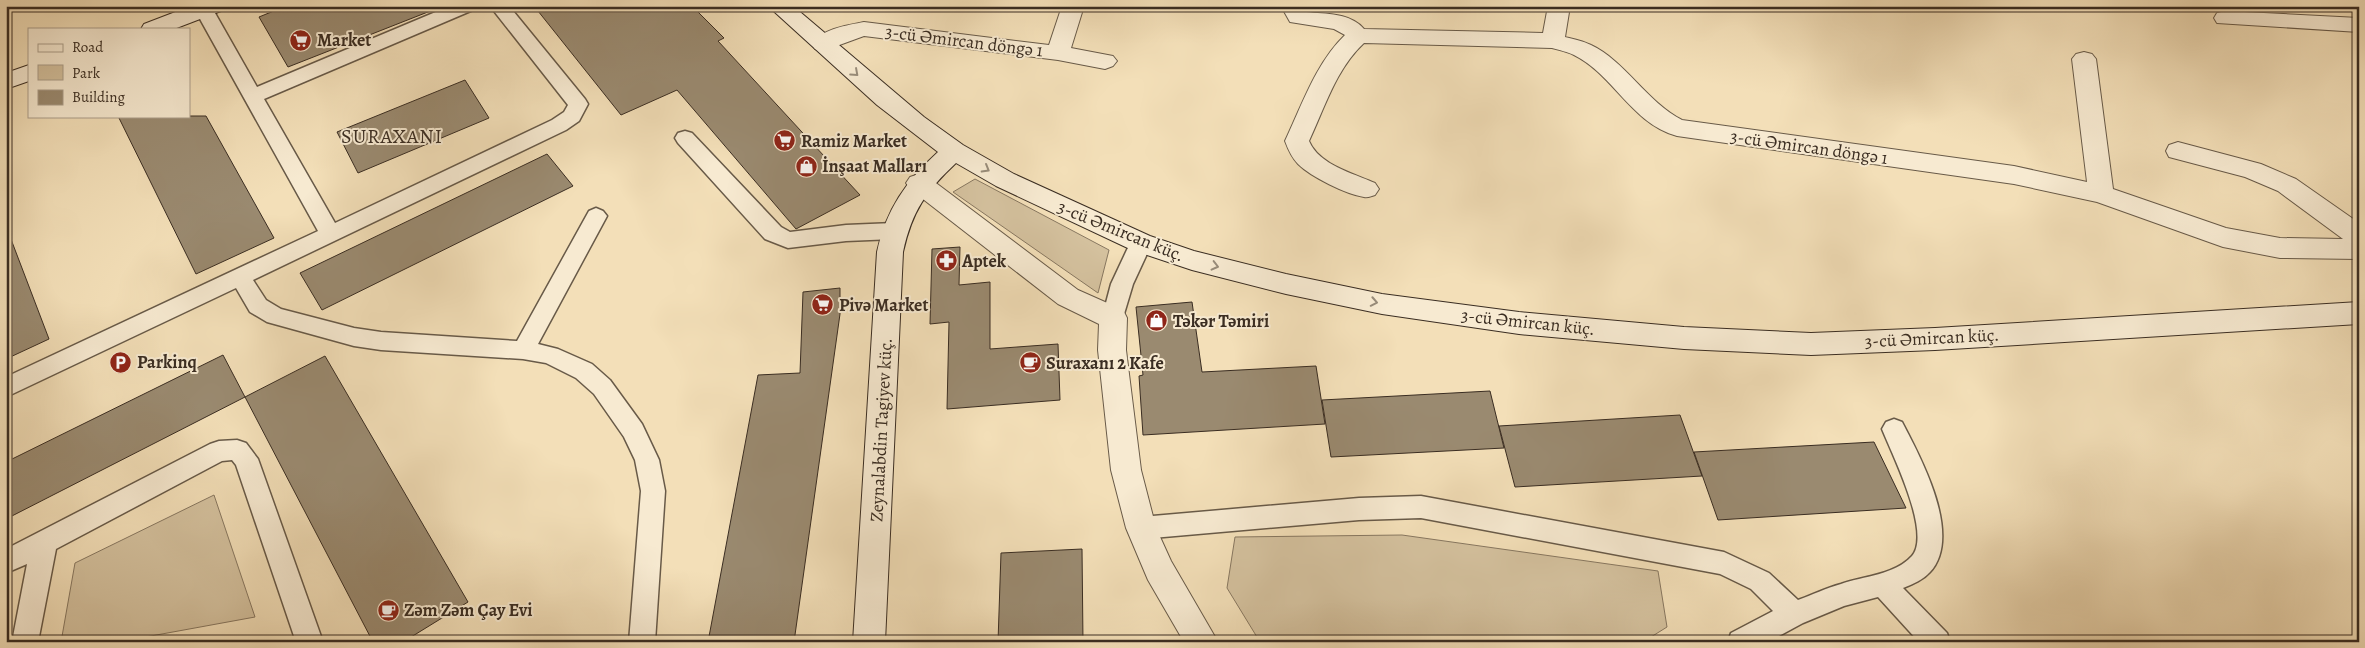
<svg xmlns="http://www.w3.org/2000/svg" width="2365" height="648" viewBox="0 0 2365 648" font-family="Alegreya,serif">
  <style>
    .green { fill: #d4c19e; stroke: #877760 }
    .building { fill: #9a8a70; stroke: #3a2d22 }
    .lines { fill: none; stroke-linecap: round; stroke-linejoin: round }
    .lane-casing { stroke: #685a48; stroke-width: 3 }
    .street-casing { stroke: #685a48; stroke-width: 2 }
    .secondary-casing { stroke: #3a2d22; stroke-width: 2 }
    .lane { fill: #f7ead1; fill-rule: evenodd }
    .street { fill: #f7ead1; fill-rule: evenodd }
    .secondary { fill: #f7ead1; fill-rule: evenodd }
    .oneway { stroke: #988c7a }
    .labels { text-anchor: middle; stroke-width: 4; stroke-linejoin: round; paint-order: stroke }
    .poi-label { font-size: 18px; font-weight: bold; fill: #3a2d22; stroke: #f7ead1; text-anchor: start }
    .street-label { font-size: 18px; fill: #3a2d22; stroke: #f7ead1 }
    .quarter-label { font-size: 20px; letter-spacing: 1px; fill: #3a2d22; stroke: #f7ead1 }
  </style>
  <rect width="100%" height="100%" fill="#f3dfb8"/>
  <filter id="stains"><feTurbulence type="fractalNoise" baseFrequency=".004" numOctaves="4"/><feColorMatrix values="0 0 0 0 .2 0 0 0 0 .09 0 0 0 0 .02 0 0 0 .5 -.17"/></filter>
  <radialGradient id="worn" r=".72"><stop offset=".6" stop-color="#630" stop-opacity="0"/><stop offset="1" stop-color="#630" stop-opacity=".3"/></radialGradient>
  <!-- green -->
  <g class="green">
    <path d="M975 179 1109 250 1098 293 953 192Z"/>
    <path d="M214 495 255 617 118 642H61L75 563Z"/>
    <path d="M1402 535 1658 571 1667 627 1643 642H1260L1227 588 1235 537Z"/>
  </g>
  <!-- building -->
  <g class="building">
    <path d="M286 6H437L438 8 288 67 259 17Z"/>
    <path d="M534 6H692L724 38 718 41 860 195 796 229 677 90 621 115Z"/>
    <path d="M465 80 489 118 358 173 337 132Z"/>
    <path d="M118 116H206L274 238 196 274Z"/>
    <path d="M547 154 573 186 322 310 300 273Z"/>
    <path d="M9 234 49 339 6 359V235Z"/>
    <path d="M960 247 959 285 990 282V349L1058 344 1060 400 947 409 949 322 930 324 932 249Z"/>
    <path d="M840 288V314L794 642H708L758 375 800 373 803 292Z"/>
    <path d="M1192 302 1202 372 1316 366 1325 424 1143 435 1139 376 1143 375 1136 307Z"/>
    <path d="M223 355 245 397 6 519V462Z"/>
    <path d="M325 356 468 602 403 642H373L245 397Z"/>
    <path d="M1490 391 1504 448 1331 457 1322 400Z"/>
    <path d="M1680 415 1702 476 1515 487 1499 426Z"/>
    <path d="M1874 442 1906 508 1718 520 1694 452Z"/>
    <path d="M1082 549 1083 642H998L1001 553Z"/>
  </g>
  <g class="lines">
    <defs>
      <g id="lane">
        <path d="M197 6H211L257 87 450 6H476L473 10 264 99 335 223 552 120 564 112 568 105 490 6H509L585 99 588 104 579 121 566 130 253 280 266 300 281 309 354 328 381 332 517 341 589 211 596 208 603 211 607 216 538 344 558 349 592 364 610 380 642 424 659 460 665 491 655 642H629L641 491 635 460 624 437 594 394 576 378 546 363 523 359 381 350 354 346 267 322 250 312 236 288 6 397V377L318 231 195 10Z"/>
        <path d="M685 131 692 133 781 227 790 232 846 225 894 223 902 226 905 231 902 236 894 239 846 241 788 248 765 239 678 143 675 138 678 133Z"/>
        <path d="M1141 235 1149 237 1152 243 1133 284 1121 324 1113 327 1105 324 1102 318 1111 284 1133 237Z"/>
        <path d="M1894 419 1902 422C1921 458 1963 536 1930 572 1923 580 1913 584 1903 588L1947 633 1950 642H1919L1878 597 1844 606 1803 623 1768 642H1728L1731 633 1773 611 1751 589 1720 574 1421 518 1359 520 1141 539 1132 536 1128 528 1132 520 1141 517 1359 498 1421 496 1724 552 1769 573 1798 600C1812 595 1826 588 1841 584 1863 576 1895 575 1912 556 1932 533 1892 454 1882 429L1886 422Z"/>
        <path d="M237 440 246 443 258 459 323 642H296L236 465 232 460 222 461 56 549 38 642H12L27 564 6 573V549L210 444 219 441Z"/>
      </g>
      <g id="street">
        <path d="M1062 6H1084L1071 48 1113 56 1117 61 1113 66 1105 69 1058 60 864 36 823 51 815 49 812 44C821 29 848 25 864 22L1049 45Z"/>
        <path d="M1281 6H1303L1306 12C1326 14 1351 13 1364 29L1543 33 1548 6H1570L1565 37C1573 39 1583 41 1591 45 1625 61 1647 102 1682 120L2014 166 2087 182 2072 59 2076 54 2084 52 2092 54 2096 59 2113 189 2226 228 2280 238 2343 239 2278 191 2245 177 2169 157 2166 151 2169 145 2178 142 2261 164 2296 179 2359 223V259L2280 258 2223 247 2097 202 2014 184 1677 136C1632 124 1613 74 1574 55 1568 52 1559 50 1552 48L1364 43C1336 69 1325 107 1309 141 1319 165 1353 173 1375 183L1379 189 1375 195C1371 196 1368 198 1364 197 1346 194 1311 177 1298 164 1292 158 1288 149 1285 141 1302 105 1316 63 1345 35L1334 29 1290 22Z"/>
        <path d="M2225 11 2359 18V32L2217 23 2214 18 2217 13Z"/>
        <path d="M919 174 928 177 1078 290 1123 310 1127 318 1126 350 1141 470 1156 528 1171 561 1218 642H1184L1148 580 1126 528 1111 470 1098 350 1099 324 1058 304 910 189 906 183 910 177Z"/>
      </g>
      <g id="secondary">
        <path d="M191 6H224L221 11 174 29H141L144 24Z"/>
        <path d="M768 6H793L924 117 963 145 1014 174 1150 236 1194 251 1286 274 1382 294 1519 312 1684 327 1811 333 1935 328 2359 302V324L1935 350 1811 355 1684 349 1519 334 1382 314 1286 294 1192 270 1132 250 996 186 956 163C926 191 912 211 903 252L885 642H853L877 252C886 210 906 181 938 152L877 105Z"/>
        <path d="M29 65V81L6 89V73Z"/>
      </g>
    </defs>
    <!-- lane casing -->
    <use href="#lane" class="lane-casing"/>
    <!-- street casing -->
    <use href="#street" class="street-casing"/>
    <!-- secondary casing -->
    <use href="#secondary" class="secondary-casing"/>
    <!-- lane -->
    <use href="#lane" class="lane"/>
    <!-- street -->
    <use href="#street" class="street"/>
    <!-- secondary -->
    <use href="#secondary" class="secondary"/>
  </g>
  <!-- one-way arrows -->
  <defs><path id="oneway-chevron" d="M-2-3.5L2.5 0L-2 3.5" fill="none" stroke-width="1.6" stroke-linecap="round" stroke-linejoin="round" transform="scale(1.25)"/></defs>
  <g class="oneway">
    <use href="#oneway-chevron" transform="translate(855 73) rotate(42)"/>
    <use href="#oneway-chevron" transform="translate(986 169) rotate(30)"/>
    <use href="#oneway-chevron" transform="translate(1215 266) rotate(14)"/>
    <use href="#oneway-chevron" transform="translate(1374 302) rotate(11)"/>
  </g>
  <!-- icons -->
  <defs>
    <symbol id="supermarket-disc" viewBox="-11 -11 22 22"><circle r="9.5" fill="#8f2418" stroke="#f7ead1"/><path d="M-6-5.5h2.5l.6 2H6L4.5 2H-2.5L-4.4-4H-6ZM-1.5 3.2a1.3 1.3 0 1 0 .1 0ZM3 3.2a1.3 1.3 0 1 0 .1 0Z" fill="#fff"/></symbol>
    <symbol id="shop-disc" viewBox="-11 -11 22 22"><circle r="9.5" fill="#8f2418" stroke="#f7ead1"/><path d="M-5-2.5h2.3a2.7 3.5 0 0 1 5.4 0H5L5.5 6h-11ZM-1.5-2.5h3a1.5 2.3 0 0 0-3 0Z" fill="#fff"/></symbol>
    <symbol id="pharmacy-disc" viewBox="-11 -11 22 22"><circle r="9.5" fill="#8f2418" stroke="#f7ead1"/><path d="M-2-6h4v4h4v4h-4v4h-4v-4h-4v-4h4Z" fill="#fff"/></symbol>
    <symbol id="parking-disc" viewBox="-11 -11 22 22"><circle r="9.5" fill="#8f2418" stroke="#f7ead1"/><path d="M-3.5-5.5H1a3.5 3.5 0 0 1 0 7H-1V5.5H-3.5ZM-1-3.4V-.6H.8a1.4 1.4 0 0 0 0-2.8Z" fill="#fff"/></symbol>
    <symbol id="cafe-disc" viewBox="-11 -11 22 22"><circle r="9.5" fill="#8f2418" stroke="#f7ead1"/><path d="M-5.5-4.5H6V0H3Q3 3.5 0 3.5H-2.5Q-5.5 3.5-5.5 0ZM3-3.2v2h1.7v-2ZM-6 4.5H4V6H-6Z" fill="#fff"/></symbol>
  </defs>
  <g fill-rule="evenodd">
    <use href="#supermarket-disc" x="288" y="28" width="25" height="25"/>
    <use href="#supermarket-disc" x="772" y="128" width="25" height="25"/>
    <use href="#shop-disc" x="794" y="154" width="25" height="25"/>
    <use href="#pharmacy-disc" x="934" y="248" width="25" height="25"/>
    <use href="#supermarket-disc" x="810" y="292" width="25" height="25"/>
    <use href="#shop-disc" x="1144" y="308" width="25" height="25"/>
    <use href="#parking-disc" x="108" y="350" width="25" height="25"/>
    <use href="#cafe-disc" x="1018" y="350" width="25" height="25"/>
    <use href="#cafe-disc" x="376" y="598" width="25" height="25"/>
  </g>
  <g class="labels">
    <!-- poi labels -->
    <g class="poi-label">
      <text x="317" y="46">Market</text>
      <text x="801" y="147">Ramiz Market</text>
      <text x="822" y="172">İnşaat Malları</text>
      <text x="962" y="267">Aptek</text>
      <text x="839" y="311">Pivə Market</text>
      <text x="1173" y="327">Təkər Təmiri</text>
      <text x="137" y="368">Parkinq</text>
      <text x="1046" y="369">Suraxanı 2 Kafe</text>
      <text x="404" y="616">Zəm Zəm Çay Evi</text>
    </g>
    <!-- street labels -->
    <g class="street-label">
      <text transform="translate(964 41) rotate(7)" y="6">3-cü Əmircan döngə 1</text>
      <text transform="translate(1809 147) rotate(8)" y="6">3-cü Əmircan döngə 1</text>
      <text transform="translate(1121 231) rotate(22)" y="6">3-cü Əmircan küç.</text>
      <text transform="translate(1528 322) rotate(6)" y="6">3-cü Əmircan küç.</text>
      <text transform="translate(1932 338) rotate(-3)" y="6">3-cü Əmircan küç.</text>
      <text transform="translate(881 430) rotate(-87)" y="6">Zeynalabdin Tagiyev küç.</text>
    </g>
    <!-- quarter labels -->
    <g class="quarter-label">
      <text x="392" y="143">SURAXANI</text>
    </g>
  </g>
  <!-- margin -->
  <rect width="2365" height="648" fill="none" stroke="#f3dfb8" stroke-width="25"/>
  <rect x="8" y="8" width="2350" height="633" fill="none" stroke="#3a2d22" stroke-width="2.5"/>
  <rect x="12" y="12" width="2340" height="623" fill="none" stroke="#3a2d22"/>
  <!-- legend -->
  <rect x="28" y="28" width="162" height="90" fill="#f7ead1" stroke="#ab9e8b"/>
  <rect x="38" y="44" width="25" height="8" fill="#f7ead1" stroke="#ab9e8b"/>
  <text x="72" y="52" font-size="15" fill="#3a2d22">Road</text>
  <rect x="38" y="65" width="25" height="15" fill="#d4c19e" stroke="#ab9e8b"/>
  <text x="72" y="78" font-size="15" fill="#3a2d22">Park</text>
  <rect x="38" y="90" width="25" height="15" fill="#9a8a70" stroke="#ab9e8b"/>
  <text x="72" y="102" font-size="15" fill="#3a2d22">Building</text>
  <rect width="100%" height="100%" filter="url(#stains)"/>
  <rect width="100%" height="100%" fill="url(#worn)"/>
</svg>
